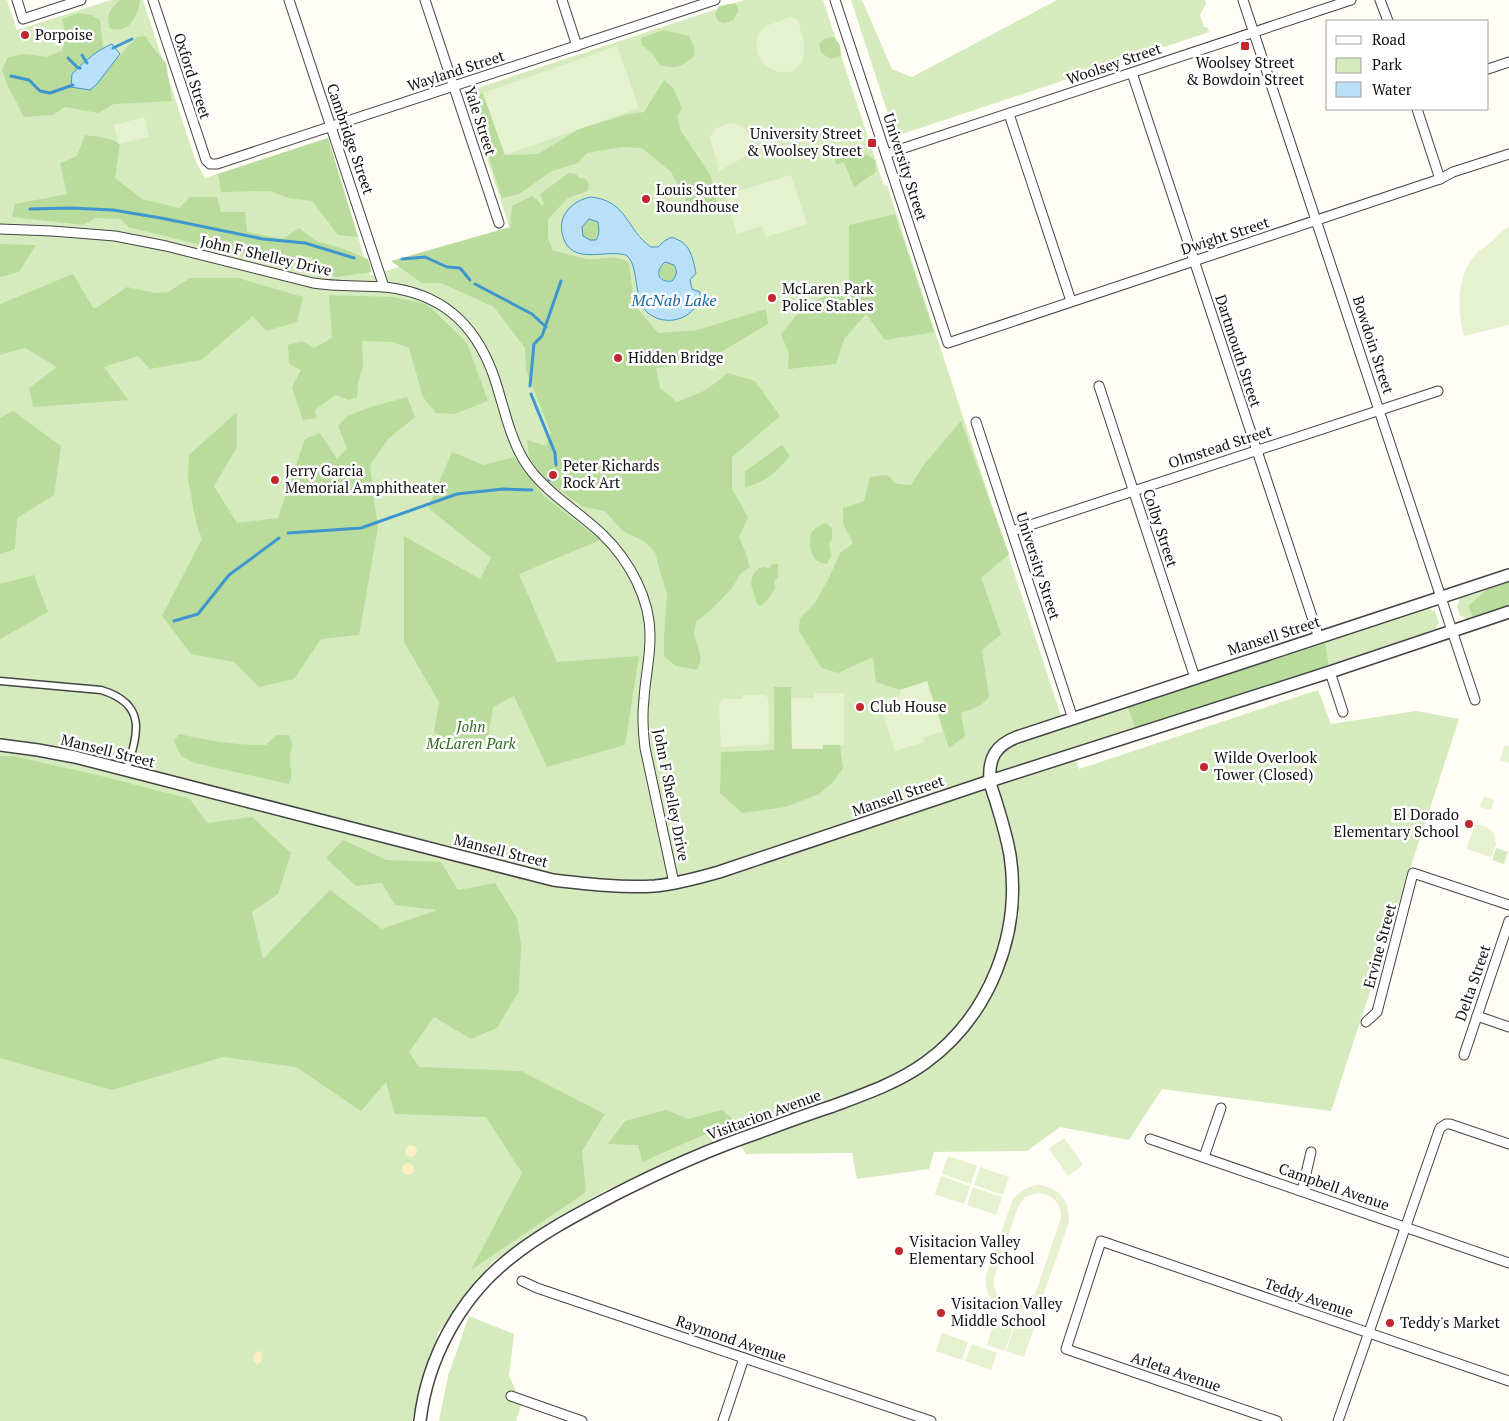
<svg xmlns="http://www.w3.org/2000/svg" width="1509" height="1421" viewBox="0 0 1509 1421" font-family="'PT Serif',serif">
  <style>
    .green { fill: #d5ebbd }
    .forest { fill: #b9dc9c }
    .sand { fill: #fbeec1 }
    .pitch { fill: #e6f2cf; fill-rule: evenodd }
    .water { fill: #b9e0f7; stroke: #3f96cf; fill-rule: evenodd }
    .lines { fill: none; stroke-linecap: round; stroke-linejoin: round }
    .stream { stroke: #3f96cf; stroke-width: 3 }
    .pedestrian-casing { stroke: #444; stroke-width: 9 }
    .minor-casing { stroke: #444; stroke-width: 11 }
    .tertiary-casing { stroke: #444; stroke-width: 14 }
    .pedestrian { stroke: #fff; stroke-width: 6 }
    .minor { stroke: #fff; stroke-width: 9 }
    .tertiary { stroke: #fff; stroke-width: 11 }
    .poi-dot { fill: #c4262e; stroke: #fff; stroke-width: 2 }
    .labels { text-anchor: middle; stroke-width: 5; stroke-linejoin: round; paint-order: stroke }
    .poi-label { font-size: 15px; fill: #111; stroke: #fff; text-anchor: start }
    .street-label { font-size: 15px; fill: #111; stroke: #fff }
    .park-label { font-size: 15px; font-style: italic; fill: #2f6b1f; stroke: #fff }
    .water-label { font-size: 16px; font-style: italic; fill: #1768a6; stroke: #fff }
  </style>
  <rect width="100%" height="100%" fill="#fffdf5"/>
  <!-- green -->
  <g class="green">
    <path d="M0 0H7L17 30 111 0H143L196 162 205 178 328 138 370 276 511 232 465 92 744 0H823L884 186 887 185 1065 728 1128 708 1135 728 1072 750 1079 769 1318 690 1331 724 1416 711 1459 719 1331 1111 1162 1089 1129 1140 1060 1127 1027 1151 934 1152 929 1169 857 1179 852 1153 746 1154 732 1133 604 1191 492 1262 438 1333 412 1421H0Z"/>
    <path d="M851 0H862L892 69 912 77 1057 0H1205L1206 4 1200 15 1204 27H1207L1209 32 893 137 890 127 892 126Z"/>
    <path d="M1486 590 1468 606 1472 617 1466 620 1465 617 1460 616 1457 606 1459 601V599Z"/>
    <path d="M1430 608 1431 610 1435 611 1439 623 1436 627 1437 629 1329 665 1325 643Z"/>
    <path d="M1496 848 1508 852 1504 864 1492 860Z"/>
    <path d="M469 1316 514 1334 509 1376 522 1403 516 1421H439L448 1376Z"/>
  </g>
  <!-- forest -->
  <g class="forest">
    <path d="M120 0H140C138 17 128 35 109 28 107 14 109 9 120 0Z"/>
    <path d="M735 3 739 10 733 20 724 23 718 21 715 14 719 6Z"/>
    <path d="M78 13 91 15 100 20 103 48 90 56 72 74 108 68 137 37 146 36 150 44 166 63 172 101 114 104 98 113 65 107 53 115 24 117 8 86 2 70 8 57 26 54 47 57 62 51 66 36 62 19Z"/>
    <path d="M664 30 689 36 694 47V56C682 67 677 69 660 65L652 53 642 45 641 38Z"/>
    <path d="M834 37 840 45 841 56 831 59 821 53 819 44 825 38Z"/>
    <path d="M664 80 674 89 682 109 677 116 681 131 711 176 717 204 710 210 694 215 671 172 642 148 621 147 587 153 578 163 552 171 519 194 502 198 469 96 483 93 505 155 538 154 579 129 625 115 644 112Z"/>
    <path d="M85 135C96 137 112 137 120 145L115 178 142 199 179 208 190 197H217L221 212H245L247 232 283 239 299 228 316 241 341 248 368 259 372 272 337 277 314 271 312 257H294L287 266 128 227 121 219 96 218 83 225 12 217 15 204 67 194 60 163 77 156Z"/>
    <path d="M328 138 358 237 338 235 312 201 288 198 271 191 221 192 218 174Z"/>
    <path d="M842 148H855L875 160 876 172 854 187 844 162 836 165C834 157 837 153 842 148Z"/>
    <path d="M569 173 576 174 579 178 586 179 589 184 588 190 585 192 568 198 548 219V238L553 251C565 252 575 257 587 259 602 261 614 253 629 263L634 304 658 333 698 330 766 309 768 324 704 362 656 368 660 388 677 402 706 390 728 373 755 381 780 416 732 457V489L748 517 739 537 745 551 750 567C735 576 740 578 732 588 721 600 708 613 696 622 695 626 694 631 694 634 697 649 705 655 697 670L676 666 664 656V637L667 593 661 575 655 552 645 542 623 531 605 511 583 507 546 480 529 458 527 440 546 446 551 433 526 371 525 348 494 307 441 283H422L391 261 510 227 512 206 532 196 537 200 542 206 544 204 540 194Z"/>
    <path d="M895 214 934 332 885 340 866 314 844 339 836 364 788 369 789 354 781 334 806 304 849 287V225Z"/>
    <path d="M589 218 598 222C599 229 600 234 596 240H590L583 236 582 227Z"/>
    <path d="M0 244 36 245 19 272 0 277Z"/>
    <circle cx="668" cy="272" r="9"/>
    <path d="M73 274 93 308H96L127 287 155 293 168 292 190 278H238L303 297 297 322 266 331 253 316 201 360 150 369 138 356 104 367 128 400 33 407 29 388 57 367 25 348 0 355V304Z"/>
    <path d="M329 295 393 297 427 304 467 343 488 401 454 414 436 413 423 397 409 348 392 342 362 341 363 367 358 383 357 397 349 400 335 395 315 410 316 418 303 420 292 387 301 370 289 364 288 345 302 341 314 348 332 338Z"/>
    <path d="M407 397 415 417 388 439 370 465 378 528 359 635 321 639 294 679 259 687 234 662 191 654 162 616 202 539 196 522 188 479 189 455 237 412V447L214 486 237 523 278 518 305 439 320 433 337 459 347 448 338 426 347 416 371 407Z"/>
    <path d="M13 411 61 446 54 495 17 518 15 549 0 554V418Z"/>
    <path d="M961 421 1009 554 981 578 1001 634 982 650 989 697C981 707 972 709 961 713L965 736 949 748 927 682 900 690 876 682 873 657 838 673 822 668 799 631 800 618 815 603 829 578 840 553 853 543 843 523V508L864 501 870 477 887 475 897 484 911 485 925 463Z"/>
    <path d="M782 445 790 456C776 472 767 482 745 487V471Z"/>
    <path d="M452 452 484 465 514 457 544 496 600 540 519 574 557 662 639 656 625 745 547 767 514 696 493 707 488 739 460 748 434 732 439 702 404 642V536L480 579 491 558 428 508Z"/>
    <path d="M826 523 832 528V539L829 543 831 556 827 564C824 563 821 563 819 562 810 558 808 540 812 532 815 527 821 525 826 523Z"/>
    <path d="M772 564H778V577L774 582 775 589C770 595 768 602 760 606L757 604 751 584 753 574 759 568 764 567 769 569Z"/>
    <path d="M34 575 48 612 0 639V584Z"/>
    <path d="M1509 582V605L1472 617 1468 606 1486 590Z"/>
    <path d="M1325 643 1329 665 1135 728 1128 708Z"/>
    <path d="M774 687H791L792 749H823V745H840L843 768 833 782 819 794 785 807 742 813 720 793 721 752 774 750Z"/>
    <path d="M179 734C210 741 234 745 266 745L276 735H289C295 750 290 746 290 759 290 772 294 771 289 784L195 763 181 756 174 741Z"/>
    <path d="M0 756H14L109 778 190 799 207 823 252 817 291 853 278 894 252 912 263 959 330 890 382 929 437 910 395 905 382 883 356 886 326 858 343 840 387 860 441 862 458 890 495 883 517 918 521 945 519 991 497 1028 471 1039 434 1017 409 1052 419 1067 521 1071 605 1114 582 1151 586 1192 471 1270 522 1173 486 1117 395 1114 386 1082 361 1111 296 1067 223 1057 112 1090 0 1058Z"/>
    <path d="M666 1110 688 1119 722 1110 735 1121 642 1162 638 1145 608 1144 625 1121Z"/>
  </g>
  <!-- sand -->
  <g class="sand">
    <circle cx="411" cy="1151" r="6"/>
    <circle cx="408" cy="1169" r="6"/>
    <path d="M259 1351 261 1352 262 1356 261 1362 257 1365 253 1360C253 1355 255 1352 259 1351Z"/>
  </g>
  <!-- pitch -->
  <g class="pitch">
    <path d="M790 17 798 20C800 30 805 41 804 51 803 87 751 73 757 40 758 37 759 32 762 29 767 25 783 20 790 17Z"/>
    <path d="M617 46 639 108 505 155 483 93Z"/>
    <path d="M144 117 145 119 149 137 119 144 114 127 115 125Z"/>
    <path d="M729 123C748 125 749 133 752 150L741 159 719 171 710 137 715 129Z"/>
    <path d="M791 175 807 224 766 237 762 226 737 234 725 195Z"/>
    <path d="M1509 227V325L1464 336C1457 310 1456 276 1476 254 1480 249 1487 246 1491 242 1498 236 1501 231 1509 227Z"/>
    <path d="M927 681 943 731 923 738 924 742 895 751 879 702 901 695 900 690Z"/>
    <path d="M814 693H844V745H823V749H792L791 698H814Z"/>
    <path d="M742 695H764L768 698 769 741 765 745 721 747 719 703 723 699H742Z"/>
    <path d="M1505 745 1509 746V763L1500 760Z"/>
    <path d="M1484 796 1494 800 1491 810 1480 807Z"/>
    <path d="M1475 824 1487 827 1494 833 1496 844 1491 857 1466 849Z"/>
    <path d="M1064 1138 1083 1165 1068 1176 1049 1149Z"/>
    <path d="M948 1156 977 1166 971 1184 942 1174Z"/>
    <path d="M980 1167 1009 1177 1003 1195 974 1185Z"/>
    <path d="M941 1176 970 1186 964 1204 935 1194Z"/>
    <path d="M1037 1185C1060 1186 1072 1204 1068 1225 1062 1241 1057 1257 1051 1273 1048 1281 1046 1291 1041 1298 1032 1313 1011 1317 997 1306 987 1298 985 1287 986 1275L1013 1199C1020 1191 1027 1187 1037 1185ZM1037 1193C1052 1194 1062 1203 1061 1218L1036 1292C1023 1315 991 1304 994 1278L1018 1207 1025 1197Z"/>
    <path d="M973 1187 1002 1197 996 1215 967 1205Z"/>
    <path d="M1018 1316 1036 1322 1024 1357 1006 1351Z"/>
    <path d="M995 1320 1013 1326 1005 1351 987 1345Z"/>
    <path d="M942 1333 968 1342 962 1360 936 1351Z"/>
    <path d="M972 1344 997 1353 991 1370 965 1361Z"/>
  </g>
  <!-- water -->
  <g class="water">
    <path d="M112 44 120 54 97 84 90 90 71 87 72 74C84 62 95 51 112 44Z"/>
    <path d="M591 197C628 201 626 230 651 247H658C661 245 664 240 668 239 671 237 673 237 676 239 691 244 693 260 696 273L690 280 692 289 700 292C701 298 699 302 696 306 685 322 663 325 648 313 632 299 640 265 626 255 605 249 572 266 563 237 561 230 561 224 563 218 568 206 579 199 591 197ZM589 219 598 222C599 229 600 234 596 240H590L583 236 582 227ZM665 262 674 265C678 271 677 275 672 281 658 283 654 271 665 262Z"/>
  </g>
  <g class="lines">
    <!-- stream -->
    <g class="stream">
      <path d="M113 48 132 39"/>
      <path d="M82 55 87 63"/>
      <path d="M68 58 78 68H80"/>
      <path d="M11 76 29 80 40 91 50 93 73 85"/>
      <path d="M30 209 71 208 113 210 161 218 263 239 305 243 354 258"/>
      <path d="M402 259 425 257 447 267 460 268 470 280"/>
      <path d="M475 284 532 314 546 327"/>
      <path d="M530 386 534 344 542 336 561 281"/>
      <path d="M531 394 555 453 556 465"/>
      <path d="M549 480 554 474"/>
      <path d="M288 533 361 528 457 494 503 489 532 490"/>
      <path d="M174 621 198 614 229 575 279 538"/>
    </g>
    <defs>
      <path id="pedestrian" d="M0 681 101 690C148 704 138 734 126 771"/>
      <g id="minor">
        <path d="M17 0 23 19 81 0"/>
        <path d="M153 0 206 160 210 164H217L715 0"/>
        <path d="M289 0 384 287"/>
        <path d="M425 0 499 223"/>
        <path d="M562 0 577 46"/>
        <path d="M835 0 948 343C1112 287 1276 235 1440 179L1453 172 1509 154"/>
        <path d="M1243 0 1475 700"/>
        <path d="M1380 0 1388 21"/>
        <path d="M1488 69 1509 62"/>
        <path d="M1132 73 1319 638"/>
        <path d="M1417 109 1440 179"/>
        <path d="M1009 114 1071 301"/>
        <path d="M886 154 1351 0"/>
        <path d="M0 229 52 231 115 236 166 246 313 283C337 287 361 285 385 287 440 293 474 322 493 374 503 402 508 433 523 459 543 492 576 509 602 534 630 561 651 600 650 638 650 659 645 679 644 699 642 715 643 731 645 748L674 883"/>
        <path d="M1099 386 1195 678"/>
        <path d="M976 422 1073 719"/>
        <path d="M1012 531 1438 391"/>
        <path d="M1330 672 1343 712"/>
        <path d="M1477 1016 1509 1027"/>
        <path d="M1366 1022 1377 1012 1413 873 1509 905"/>
        <path d="M1464 1055 1509 921"/>
        <path d="M1150 1139 1509 1263"/>
        <path d="M1204 1157 1221 1108"/>
        <path d="M1302 1191 1311 1152"/>
        <path d="M522 1281 537 1288 931 1421"/>
        <path d="M511 1396 582 1421"/>
        <path d="M723 1421 744 1358"/>
        <path d="M1277 1421 1066 1349 1101 1241 1509 1381"/>
        <path d="M1338 1421 1440 1128 1446 1124H1450L1509 1144"/>
      </g>
      <g id="tertiary">
        <path d="M0 745 38 750 75 757 553 880C587 884 620 888 655 886 676 884 698 878 719 872L990 781 1330 672 1509 612"/>
        <path d="M420 1421C427 1359 460 1298 509 1259 541 1233 578 1214 614 1195 661 1171 710 1149 760 1132 784 1123 808 1114 833 1106 865 1094 897 1083 925 1063 990 1016 1022 933 1010 855 1007 838 1002 821 997 805 995 797 991 789 990 781 988 758 996 745 1017 737L1509 575"/>
      </g>
    </defs>
    <!-- pedestrian casing -->
    <use href="#pedestrian" class="pedestrian-casing"/>
    <!-- minor casing -->
    <use href="#minor" class="minor-casing"/>
    <!-- tertiary casing -->
    <use href="#tertiary" class="tertiary-casing"/>
    <!-- pedestrian -->
    <use href="#pedestrian" class="pedestrian"/>
    <!-- minor -->
    <use href="#minor" class="minor"/>
    <!-- tertiary -->
    <use href="#tertiary" class="tertiary"/>
  </g>
  <!-- markers -->
  <g class="poi-dot">
    <circle cx="25" cy="35" r="5"/>
    <rect x="1240" y="41" width="10" height="10" rx="2.5"/>
    <rect x="867" y="138" width="10" height="10" rx="2.5"/>
    <circle cx="646" cy="199" r="5"/>
    <circle cx="772" cy="298" r="5"/>
    <circle cx="618" cy="358" r="5"/>
    <circle cx="553" cy="475" r="5"/>
    <circle cx="275" cy="480" r="5"/>
    <circle cx="860" cy="707" r="5"/>
    <circle cx="1204" cy="767" r="5"/>
    <circle cx="1469" cy="824" r="5"/>
    <circle cx="899" cy="1251" r="5"/>
    <circle cx="941" cy="1313" r="5"/>
    <circle cx="1390" cy="1323" r="5"/>
  </g>
  <g class="labels">
    <!-- poi labels -->
    <g class="poi-label">
      <text x="35" y="40">Porpoise</text>
      <text x="1245" y="68" text-anchor="middle">Woolsey Street<tspan x="1245" dy="17">&amp; Bowdoin Street</tspan></text>
      <text x="862" y="139" text-anchor="end">University Street<tspan x="862" dy="17">&amp; Woolsey Street</tspan></text>
      <text x="656" y="195">Louis Sutter<tspan x="656" dy="17">Roundhouse</tspan></text>
      <text x="782" y="294">McLaren Park<tspan x="782" dy="17">Police Stables</tspan></text>
      <text x="628" y="363">Hidden Bridge</text>
      <text x="563" y="471">Peter Richards<tspan x="563" dy="17">Rock Art</tspan></text>
      <text x="285" y="476">Jerry Garcia<tspan x="285" dy="17">Memorial Amphitheater</tspan></text>
      <text x="870" y="712">Club House</text>
      <text x="1214" y="763">Wilde Overlook<tspan x="1214" dy="17">Tower (Closed)</tspan></text>
      <text x="1459" y="820" text-anchor="end">El Dorado<tspan x="1459" dy="17">Elementary School</tspan></text>
      <text x="909" y="1247">Visitacion Valley<tspan x="909" dy="17">Elementary School</tspan></text>
      <text x="951" y="1309">Visitacion Valley<tspan x="951" dy="17">Middle School</tspan></text>
      <text x="1400" y="1328">Teddy's Market</text>
    </g>
    <!-- street labels -->
    <g class="street-label">
      <text transform="translate(1114 64) rotate(-19)" y="5">Woolsey Street</text>
      <text transform="translate(456 71) rotate(-18)" y="5">Wayland Street</text>
      <text transform="translate(192 76) rotate(72)" y="5">Oxford Street</text>
      <text transform="translate(480 121) rotate(72)" y="5">Yale Street</text>
      <text transform="translate(350 139) rotate(71)" y="5">Cambridge Street</text>
      <text transform="translate(905 167) rotate(72)" y="5">University Street</text>
      <text transform="translate(1225 236) rotate(-18)" y="5">Dwight Street</text>
      <text transform="translate(266 256) rotate(13)" y="5">John F Shelley Drive</text>
      <text transform="translate(1373 345) rotate(72)" y="5">Bowdoin Street</text>
      <text transform="translate(1238 351) rotate(72)" y="5">Dartmouth Street</text>
      <text transform="translate(1220 447) rotate(-18)" y="5">Olmstead Street</text>
      <text transform="translate(1160 528) rotate(72)" y="5">Colby Street</text>
      <text transform="translate(1038 566) rotate(72)" y="5">University Street</text>
      <text transform="translate(1274 636) rotate(-18)" y="5">Mansell Street</text>
      <text transform="translate(108 751) rotate(14)" y="5">Mansell Street</text>
      <text transform="translate(671 795) rotate(79)" y="5">John F Shelley Drive</text>
      <text transform="translate(898 796) rotate(-19)" y="5">Mansell Street</text>
      <text transform="translate(501 851) rotate(14)" y="5">Mansell Street</text>
      <text transform="translate(1380 946) rotate(-75)" y="5">Ervine Street</text>
      <text transform="translate(1473 983) rotate(-71)" y="5">Delta Street</text>
      <text transform="translate(764 1115) rotate(-20)" y="5">Visitacion Avenue</text>
      <text transform="translate(1334 1187) rotate(19)" y="5">Campbell Avenue</text>
      <text transform="translate(1309 1298) rotate(19)" y="5">Teddy Avenue</text>
      <text transform="translate(731 1339) rotate(19)" y="5">Raymond Avenue</text>
      <text transform="translate(1176 1372) rotate(19)" y="5">Arleta Avenue</text>
    </g>
    <!-- park labels -->
    <g class="park-label">
      <text x="471" y="732">John<tspan x="471" dy="17">McLaren Park</tspan></text>
    </g>
    <!-- water labels -->
    <g class="water-label">
      <text x="674" y="306">McNab Lake</text>
    </g>
  </g>
  <!-- legend -->
  <rect x="1326" y="20" width="162" height="90" fill="#ffffff" stroke="#a0a0a0"/>
  <rect x="1336" y="36" width="25" height="8" fill="#ffffff" stroke="#a0a0a0"/>
  <text x="1372" y="45" font-size="15" fill="#111111">Road</text>
  <rect x="1336" y="58" width="25" height="15" fill="#d5ebbd" stroke="#a0a0a0"/>
  <text x="1372" y="70" font-size="15" fill="#111111">Park</text>
  <rect x="1336" y="82" width="25" height="15" fill="#b9e0f7" stroke="#a0a0a0"/>
  <text x="1372" y="95" font-size="15" fill="#111111">Water</text>
</svg>
